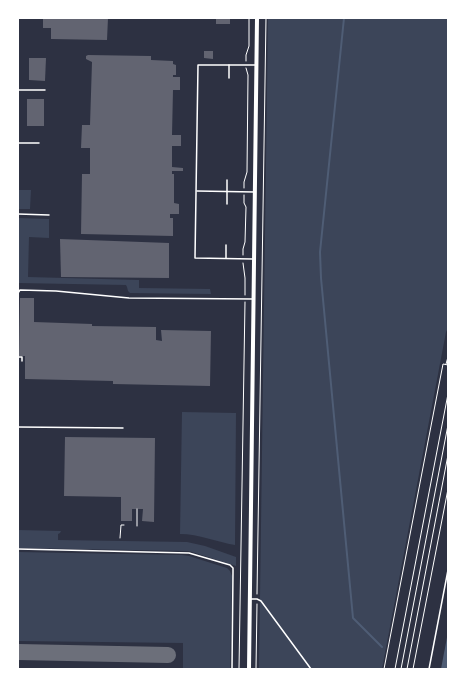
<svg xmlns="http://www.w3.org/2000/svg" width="466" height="687" viewBox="0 0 466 687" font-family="Raleway,sans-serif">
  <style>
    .green { fill: #3c4559 }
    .water { fill: #4f5d75 }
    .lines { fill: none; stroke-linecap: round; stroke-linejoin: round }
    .stream { stroke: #4f5d75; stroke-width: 2 }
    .taxiway { stroke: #6c6f7a; stroke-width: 16 }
    .building { fill: #626471 }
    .path { stroke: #fff; stroke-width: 1 }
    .service { stroke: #fff; stroke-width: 1.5 }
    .tertiary { stroke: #fff; stroke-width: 4 }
  </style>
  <rect width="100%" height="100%" fill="#2d3142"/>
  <!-- green -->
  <g class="green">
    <path d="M268 18H448V328L446 332 382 669H259Z"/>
    <path d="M18 190H31L30 209H18Z"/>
    <path d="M18 218 49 219V238L29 237 28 277 139 280V288L210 289 211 294 130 293 128 291 127 287 126 285 18 283Z"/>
    <path d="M182 412 236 413 235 545C217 542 199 534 180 534Z"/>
    <path d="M18 530 61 531 60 533 58 534V540L187 542 205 546 236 557V566L189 551 18 548Z"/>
    <path d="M18 552 182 555 189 556 227 568 230 571 232 576 230 669H183V643L18 641Z"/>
  </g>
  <!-- water -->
  <path class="water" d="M448 632V669H441Z"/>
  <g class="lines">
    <!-- stream -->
    <path class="stream" d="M344 18 320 252 321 278 353 618 382 647"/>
    <!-- taxiway -->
    <path class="taxiway" d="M18 652 168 655"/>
  </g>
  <!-- building -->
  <g class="building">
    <path d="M43 18H108L107 40 51 39V28H43Z"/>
    <rect x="216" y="18" width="14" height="6"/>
    <path d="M204 51H213V59L204 58Z"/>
    <path d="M88 55 151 56V60L173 61V64L176 65V75H173V77H180V90H173L172 135H181V146H172V167L183 168V171H172V174H174V203L179 204V214H170V218H173V236L81 234 82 174H90V148H81L82 125H90L92 62 86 59V56Z"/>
    <path d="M29 58H46L45 81 29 80Z"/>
    <rect x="27" y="99" width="17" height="27"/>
    <path d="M60 239 169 243V278L61 277Z"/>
    <path d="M20 298H34V322L92 324V326L156 327V340L162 341 161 330 211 331 210 386 113 384V381L25 379V356H19Z"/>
    <path d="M65 437 155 438 154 522 142 521 143 509H132V521H121V497L64 496Z"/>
  </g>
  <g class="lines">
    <!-- path -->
    <g class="path">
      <path d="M246 61V55L249 46V18"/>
      <path d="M244 188V182L247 172 248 75 246 68"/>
      <path d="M243 255V249L245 242 246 207 244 203V195"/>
      <path d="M243 263 245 278V295"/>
      <path d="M446 364 448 357"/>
      <path d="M137 509V526"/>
      <path d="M120 538 121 525H124"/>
      <path d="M257 594 266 18"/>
      <path d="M239 669 245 302"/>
      <path d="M256 669 257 604"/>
      <path d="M384 669 443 364 448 365"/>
      <path d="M395 669 448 394"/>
      <path d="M401 669 448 425"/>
      <path d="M407 669 448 455"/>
      <path d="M413 669 448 489"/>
    </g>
    <!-- service -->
    <g class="service">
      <path d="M229 78V65"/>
      <path d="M18 90H45"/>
      <path d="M18 143H39"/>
      <path d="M197 191 255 192"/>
      <path d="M227 204V180"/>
      <path d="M18 214 49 215"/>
      <path d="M226 258V245"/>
      <path d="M253 259 195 258 198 65H256"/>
      <path d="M18 293 20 290 56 291 129 298 253 299"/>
      <path d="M18 357H22V361"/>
      <path d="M18 427 123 428"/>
      <path d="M18 549 189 553 230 565 233 568V572L232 669"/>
      <path d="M250 599H257L261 601 311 669"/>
      <path d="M429 669 448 570"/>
    </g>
    <!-- tertiary -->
    <path class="tertiary" d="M249 669 257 18"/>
  </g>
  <!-- border -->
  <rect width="466" height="687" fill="none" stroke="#ffffff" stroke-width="38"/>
</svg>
